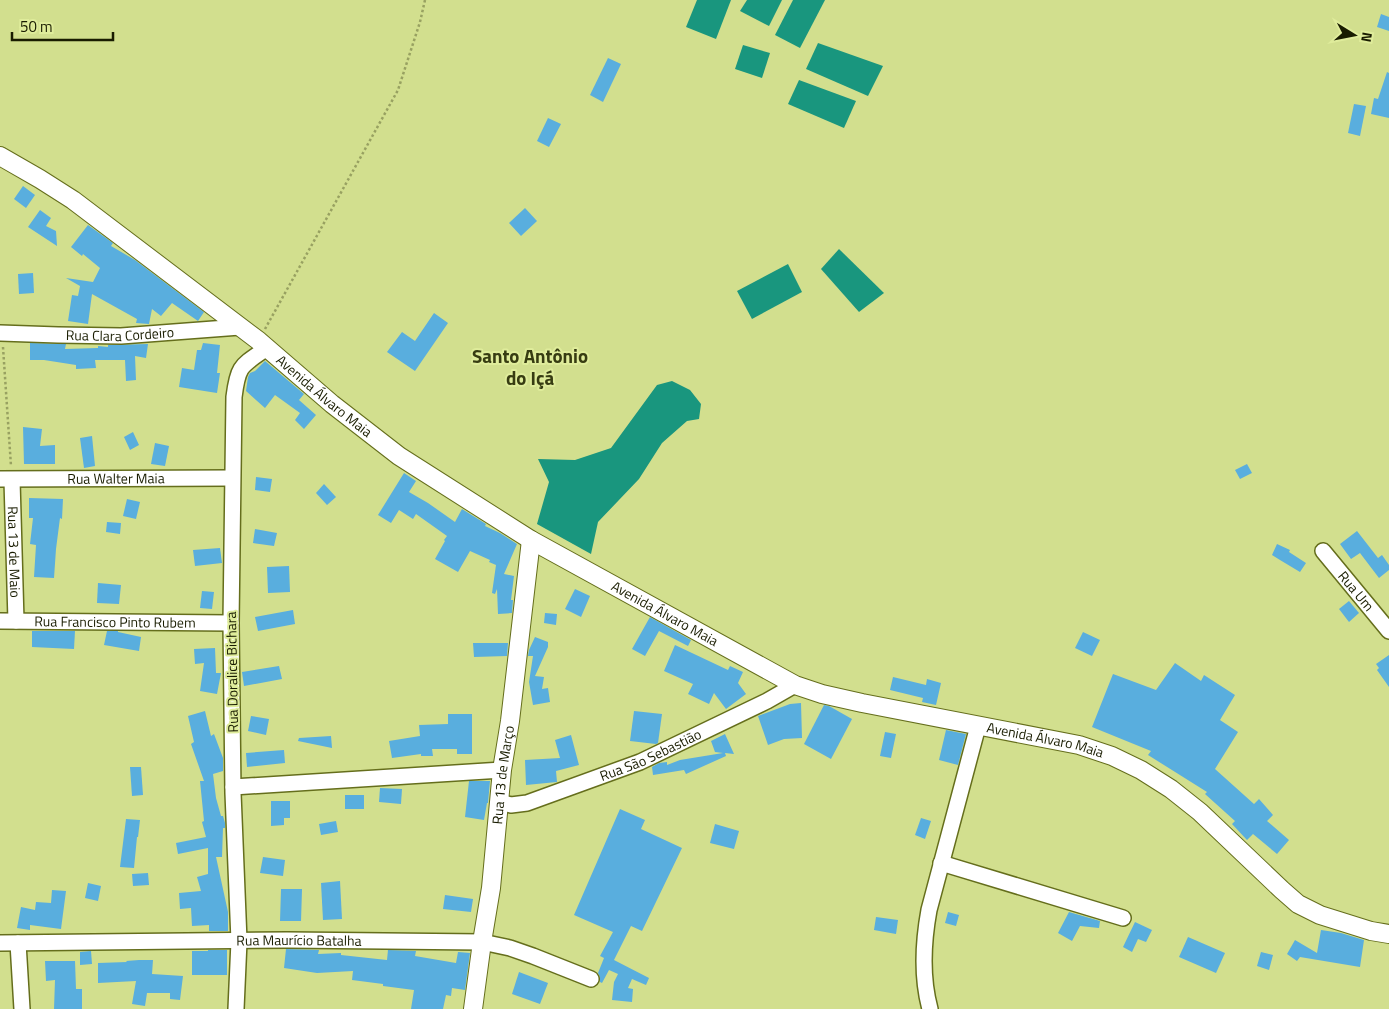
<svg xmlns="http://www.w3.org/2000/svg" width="1389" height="1009" viewBox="0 0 1389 1009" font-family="'Titillium Web',sans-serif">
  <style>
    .water { fill: #19967e }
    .building { fill: #59aede }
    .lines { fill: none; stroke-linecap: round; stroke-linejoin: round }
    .minor-casing { stroke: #656e1c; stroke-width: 18 }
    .tertiary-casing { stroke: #656e1c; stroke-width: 20 }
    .path { stroke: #98a161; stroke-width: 2.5; stroke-dasharray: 2.5 2.5; stroke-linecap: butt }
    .minor { stroke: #fff; stroke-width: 15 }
    .tertiary { stroke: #fff; stroke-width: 18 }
    .labels { text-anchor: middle; stroke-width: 4; stroke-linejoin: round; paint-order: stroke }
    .street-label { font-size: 14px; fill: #191c00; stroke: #dfec9b }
    .district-label { font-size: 19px; font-weight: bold; fill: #373c12; stroke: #dfec9b }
  </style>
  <rect width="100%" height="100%" fill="#d2df8e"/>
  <!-- water -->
  <g class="water">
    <path d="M697 0H731L716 39 686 27Z"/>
    <path d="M747 0H782L769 26 740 11Z"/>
    <path d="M793 0H825L800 48 775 35Z"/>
    <path d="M818 43 883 66 868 96 806 69Z"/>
    <path d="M743 45 770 53 762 78 735 69Z"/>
    <path d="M799 80 856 101 844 128 788 104Z"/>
    <path d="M839 249 884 293 859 312 821 269Z"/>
    <path d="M788 264 802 292 752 319 737 291Z"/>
    <path d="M672 381 690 390 701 404 699 419 687 421 662 443 639 479 598 522 591 554 537 524 549 482 538 459 575 460 611 448 657 385Z"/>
  </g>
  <!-- building -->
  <g class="building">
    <path d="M1381 14 1389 17V31L1377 27Z"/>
    <path d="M608 58 621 64 603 102 590 95Z"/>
    <path d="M1387 72 1389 73V118L1371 114 1374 98 1378 99Z"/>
    <path d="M1354 104 1366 106 1360 136 1348 133Z"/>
    <path d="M548 118 561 124 549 147 537 141Z"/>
    <path d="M23 186 35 195 26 208 14 199Z"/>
    <path d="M525 208 537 221 521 236 509 223Z"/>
    <path d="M40 210 51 218 46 226 56 231 57 246 28 227Z"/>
    <path d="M88 225 113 243 111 246 135 260 204 312 198 321 172 303 161 316 152 309 149 324 136 323 137 319 92 294 88 324 68 321 72 295 78 296 80 286 66 278 93 282 100 268 83 254 82 256 71 247Z"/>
    <path d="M33 273 34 293 19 294 18 274Z"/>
    <path d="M434 313 448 323 415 371 387 352 402 332 415 341Z"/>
    <path d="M30 343 66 344 65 349 98 348V346L108 347V345L148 344 146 358 135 356 136 380 126 381 125 360H95L96 368 76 369V365L44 360H30Z"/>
    <path d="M203 343 220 345 217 373H220L217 393 179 387 182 368 194 370 197 350H201Z"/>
    <path d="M265 361 304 394 299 400 316 415 304 429 295 420 300 413 275 395 265 408 246 391 248 377 250 373 255 371Z"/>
    <path d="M23 427 42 429 40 446 55 445V464H24Z"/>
    <path d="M133 432 139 445 130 450 124 437Z"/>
    <path d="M92 436 95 466 84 468 80 438Z"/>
    <path d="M155 443 169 446 165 466 151 464Z"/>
    <path d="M1247 464 1252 473 1240 479 1235 470Z"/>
    <path d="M404 473 416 481 409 492 428 503 455 522 462 509 486 524 485 526 500 533 517 544 504 574 514 576 511 600H513L512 613 498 614 497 589 495 594 492 593 496 565 489 562 490 560 470 551 458 572 435 559 445 541 444 540 447 536 416 514 413 519 399 510 391 523 378 515Z"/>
    <path d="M256 477 272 479 270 492 255 490Z"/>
    <path d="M324 484 336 497 327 505 316 493Z"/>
    <path d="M29 498 63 499 62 519 60 518 56 549 54 578 34 577 36 545 30 544 33 518H29Z"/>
    <path d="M127 499 140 502 136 519 123 516Z"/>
    <path d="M107 522 121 523 120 534 106 532Z"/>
    <path d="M255 529 277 533 274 546 253 543Z"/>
    <path d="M1357 531 1378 558 1382 555 1389 565V570L1379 578 1360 553 1351 559 1340 544Z"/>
    <path d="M1277 544 1290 550 1289 552 1306 563 1300 572 1280 560 1272 555Z"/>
    <path d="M220 548 222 563 195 566 193 550Z"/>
    <path d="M289 566 290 592 268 593 267 567Z"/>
    <path d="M98 583 121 585 119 604 97 603Z"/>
    <path d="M575 589 590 596 581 617 565 609Z"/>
    <path d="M202 591 214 592 212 609 200 608Z"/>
    <path d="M1349 601 1359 613 1349 622 1339 609Z"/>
    <path d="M293 610 295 624 258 631 255 617Z"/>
    <path d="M545 613 557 614 556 625 544 623Z"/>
    <path d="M650 617 691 640 688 646 659 631 645 656 632 649Z"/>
    <path d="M32 631H75L74 649 32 647Z"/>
    <path d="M107 631H118V632L141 637 139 651 104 645Z"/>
    <path d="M1083 632 1100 640 1092 656 1075 648Z"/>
    <path d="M535 637 548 642V647L535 676 544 677 542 689 548 688 550 702 533 705 529 682 533 656H528L529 650Z"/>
    <path d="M473 643H508L507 656 474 657Z"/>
    <path d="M675 645 728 670 730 666 743 672 738 683 746 694 726 709 714 693 709 704 688 694 693 684 664 671Z"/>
    <path d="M215 648 216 673H221L217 694 200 691 204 663 195 664 194 649Z"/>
    <path d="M1389 655V687L1377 670 1379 668 1376 664Z"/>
    <path d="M1175 663 1201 681 1204 675 1235 695 1220 720 1238 732 1215 769 1254 804 1259 799 1273 815 1267 821 1289 840 1277 854 1253 834 1247 840 1232 824 1235 821 1205 794 1207 792 1148 755 1151 751 1092 727 1113 674 1156 690Z"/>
    <path d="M279 666 282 679 244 686 242 672Z"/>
    <path d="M893 677 926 685 927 679 941 683 936 705 922 702 923 698 890 690Z"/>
    <path d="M801 703 802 738 784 739 768 745 758 716 790 704Z"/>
    <path d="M824 705 829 706 852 719 831 759 804 744Z"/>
    <path d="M205 711 211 736 214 734 223 758V771L213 774 216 798 221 816H223L225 823V828H223L222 857H216L228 912V931H209V925L192 926 191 908 180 909 179 893 201 891 197 877 208 874V848L178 854 176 843 206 837 202 822 204 821 200 781H204L191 744 194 742 188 716Z"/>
    <path d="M634 711 662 714 658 743 656 744 630 741Z"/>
    <path d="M448 714H472V754H457V749H432L433 756H421V754L392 758 389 741 420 736 419 725 448 724Z"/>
    <path d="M251 716 269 719 266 735 248 731Z"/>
    <path d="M946 730 966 734 958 765 939 760Z"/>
    <path d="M885 732 896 734 891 758 880 756Z"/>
    <path d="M725 734 734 754 725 753 726 756 686 774 684 770 653 775 652 767 659 763 667 762V765L680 760 723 753 715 752 711 741Z"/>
    <path d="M571 735 579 765 556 771 557 782 526 785 525 760 560 758 555 740Z"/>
    <path d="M331 736 332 748 298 741 299 738Z"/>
    <path d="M284 750 285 763 247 767 246 753Z"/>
    <path d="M130 767H141L143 795 132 796Z"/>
    <path d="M469 781H490L488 803H487L484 820 465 817Z"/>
    <path d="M380 788 402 789 401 804 379 802Z"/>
    <rect x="345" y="795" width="19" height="14"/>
    <path d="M271 801H290V818H284V825L271 826Z"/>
    <path d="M620 809 645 820 641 829 682 848 642 931 631 926 614 960 649 978 646 985 632 979 628 988 633 989 632 1002 612 1000 614 982 618 974 609 970 602 983 600 982V977L598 973 604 958 600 956 613 932 574 915Z"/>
    <path d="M921 818 931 821 925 839 915 835Z"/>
    <path d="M126 819 140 820 138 837H137L134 868 120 867Z"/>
    <path d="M336 821 338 832 321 835 319 824Z"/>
    <path d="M715 824 739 831 734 849 710 843Z"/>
    <path d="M263 857 285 860 283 876 260 873Z"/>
    <path d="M148 873 149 885 133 886 132 874Z"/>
    <path d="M340 881 342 919 323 920 321 883Z"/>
    <path d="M88 883 101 886 98 901 85 898Z"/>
    <path d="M281 889H302L301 921H280Z"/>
    <path d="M52 890 66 891 61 929 30 925V930L17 928 21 907 35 910 36 902 51 903Z"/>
    <path d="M445 895 473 899 471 912 443 909Z"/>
    <path d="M948 912 959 915 956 926 945 923Z"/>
    <path d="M1069 912 1100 921 1099 928 1080 926 1072 941 1058 933Z"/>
    <path d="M876 917 898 920 896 934 874 930Z"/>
    <path d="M1135 922 1152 930 1146 942 1138 939 1132 952 1123 947Z"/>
    <path d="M1321 930 1341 933 1364 940 1360 967 1300 957 1297 961 1287 954 1295 940 1317 953Z"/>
    <path d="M1188 937 1225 953 1216 973 1179 957Z"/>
    <path d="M286 949 319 950 318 954 341 953V955L387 960 388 950 416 951 415 956 456 963 458 952 470 953 465 990 452 988 451 996 446 995 443 1009H411L414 990 383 986V984L352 980 353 971 317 973 284 968Z"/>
    <path d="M208 950H227V975H192V951H208Z"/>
    <path d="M91 951 92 964 80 965V952Z"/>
    <path d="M1261 952 1273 955 1269 970 1257 966Z"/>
    <path d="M139 960H153L152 974 183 976 180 1000 170 999V993H147L145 1006 132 1004 136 981 98 983V963L127 962 126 961Z"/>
    <path d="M45 961H75L76 989H82V1009H54L55 980 46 981Z"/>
    <path d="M519 972 548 983 540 1004 512 994Z"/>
  </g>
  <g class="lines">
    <defs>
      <g id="minor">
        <path id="s1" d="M0 333 58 335 121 336 240 327"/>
        <path id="s2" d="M0 479 232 478"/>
        <path id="s3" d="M12 480 16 621"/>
        <path id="s4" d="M1323 551 1389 631"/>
        <path id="s5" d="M0 621 231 623"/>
        <path d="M233 787 502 770"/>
        <path id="s6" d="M499 802 511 805 527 803 640 762 767 701 795 685"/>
        <path d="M941 863 1123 918"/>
        <path id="s7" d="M0 943 287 940 482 942 510 948 533 956 591 979"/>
        <path d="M18 943 22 1009"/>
        <path d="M236 1009 239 941 233 793 231 623 234 397C238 365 241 366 267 348"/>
        <path d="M930 1009C921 976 923 943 929 910L978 726"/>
      </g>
      <g id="tertiary">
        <path id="s8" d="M0 156 40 179 73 200 259 341 332 404 399 456 531 540 795 685 822 694 862 703 1079 745 1112 756 1141 770 1171 789 1200 812 1282 890 1298 904 1320 915 1371 931 1389 934"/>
        <path id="s9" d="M473 1009 482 942 491 888 502 770 510 721 531 540"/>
      </g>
    </defs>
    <!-- minor casing -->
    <use href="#minor" class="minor-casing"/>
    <!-- tertiary casing -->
    <use href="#tertiary" class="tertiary-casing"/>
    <!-- path -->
    <g class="path">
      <path d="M265 329 398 90 420 22 425 0"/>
      <path d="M3 347 11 466"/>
    </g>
    <!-- minor -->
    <use href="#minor" class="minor"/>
    <!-- tertiary -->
    <use href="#tertiary" class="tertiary"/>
  </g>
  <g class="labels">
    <!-- street labels -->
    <g class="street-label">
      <text dy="5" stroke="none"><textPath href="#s1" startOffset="120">Rua Clara Cordeiro</textPath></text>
      <text dy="5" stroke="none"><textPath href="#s8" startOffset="404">Avenida Álvaro Maia</textPath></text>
      <text dy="5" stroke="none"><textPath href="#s2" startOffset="116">Rua Walter Maia</textPath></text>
      <text dy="5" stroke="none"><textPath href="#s3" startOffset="72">Rua 13 de Maio</textPath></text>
      <text dy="5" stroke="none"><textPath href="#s4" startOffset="52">Rua Um</textPath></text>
      <text dy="5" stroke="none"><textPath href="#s8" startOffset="809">Avenida Álvaro Maia</textPath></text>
      <text dy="5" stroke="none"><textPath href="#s5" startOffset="115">Rua Francisco Pinto Rubem</textPath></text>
      <text transform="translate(232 672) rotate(-91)" y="5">Rua Doralice Bichara</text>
      <text dy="5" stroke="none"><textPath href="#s8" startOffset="1214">Avenida Álvaro Maia</textPath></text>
      <text dy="5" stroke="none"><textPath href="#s6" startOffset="161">Rua São Sebastião</textPath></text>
      <text dy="5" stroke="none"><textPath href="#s9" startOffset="236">Rua 13 de Março</textPath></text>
      <text dy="5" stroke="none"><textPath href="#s7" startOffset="299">Rua Maurício Batalha</textPath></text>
    </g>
    <!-- district labels -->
    <g class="district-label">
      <text x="530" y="363">Santo Antônio<tspan x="530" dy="22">do Içá</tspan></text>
    </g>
  </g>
  <!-- north arrow -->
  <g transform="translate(1354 35) rotate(100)" stroke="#dfec9b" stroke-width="4" paint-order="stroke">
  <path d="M0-4L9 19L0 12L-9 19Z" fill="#191c00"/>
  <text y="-8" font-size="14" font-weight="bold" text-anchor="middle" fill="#191c00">N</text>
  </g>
  <!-- scale -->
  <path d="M12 32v8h101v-8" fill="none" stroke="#191c00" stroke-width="2.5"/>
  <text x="20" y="32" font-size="15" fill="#191c00" stroke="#dfec9b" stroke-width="4" paint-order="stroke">50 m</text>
</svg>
